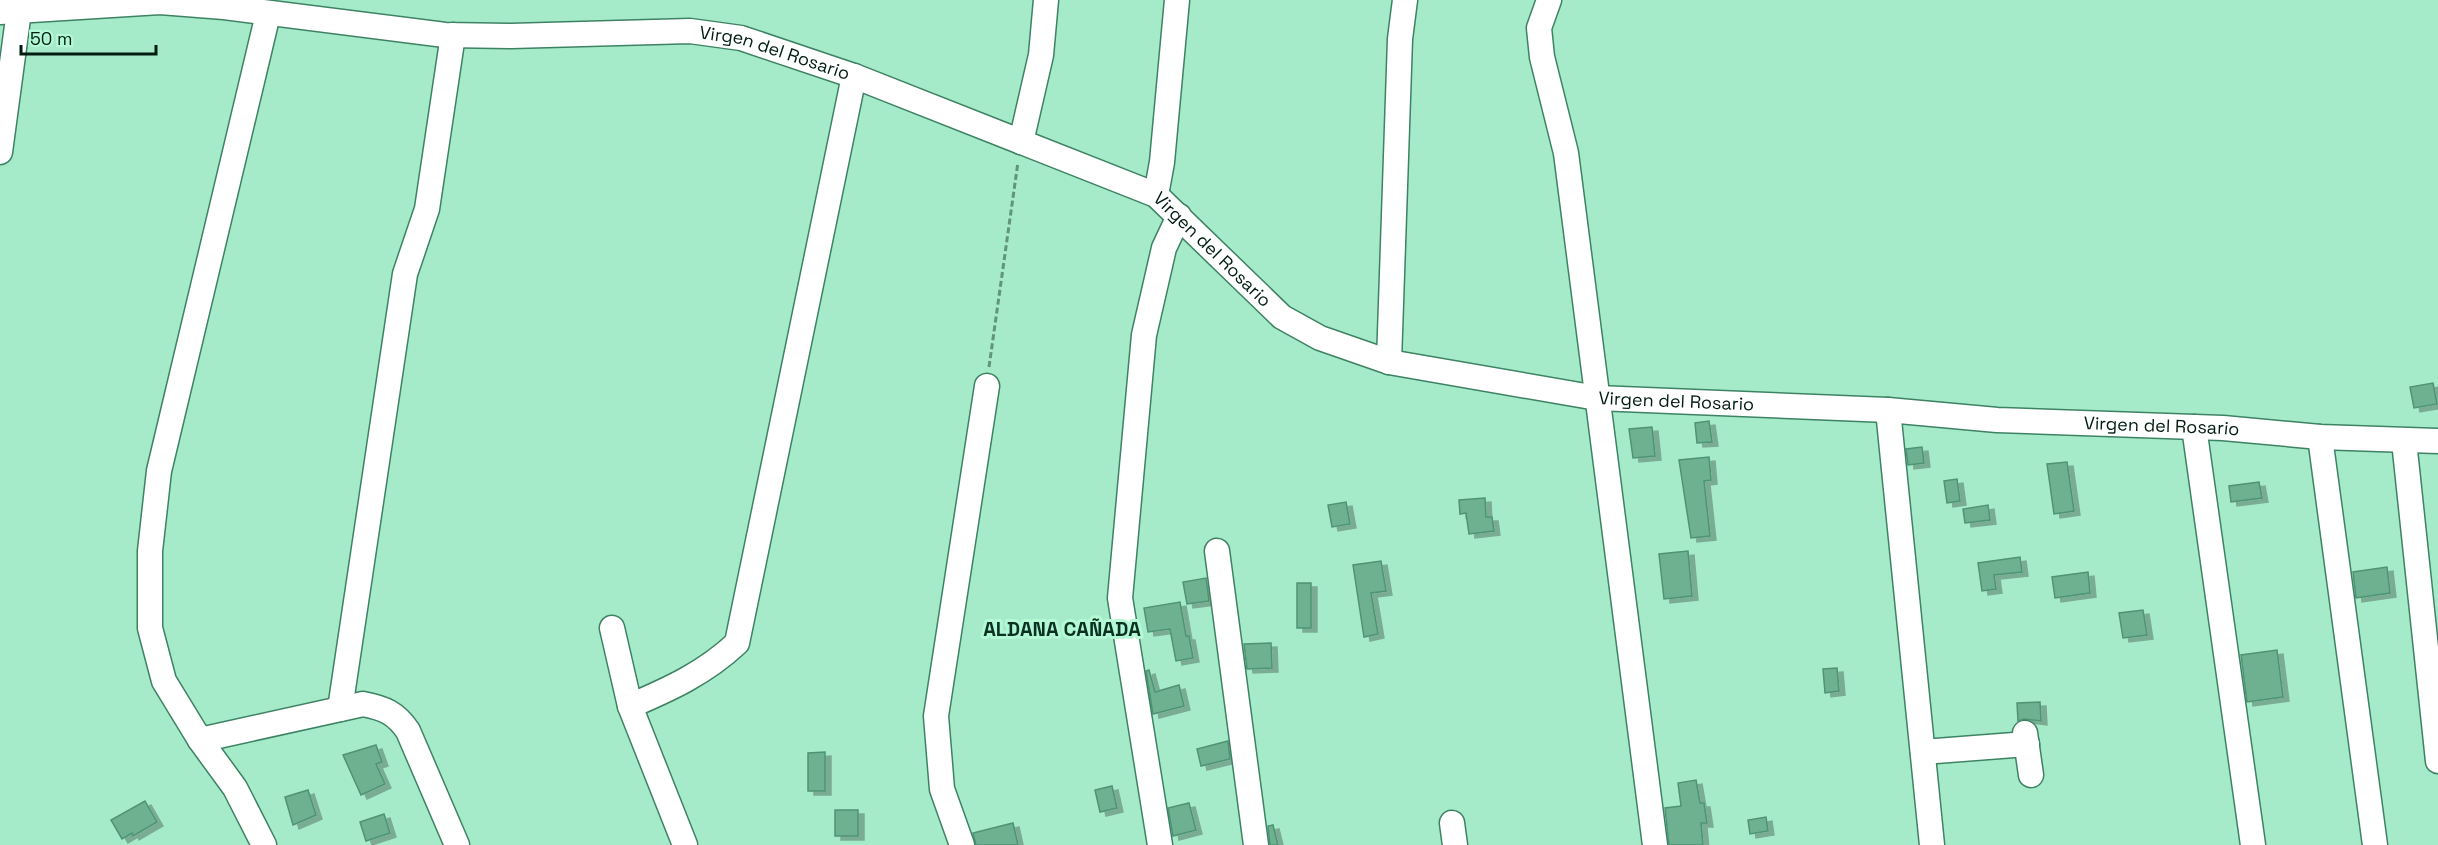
<svg xmlns="http://www.w3.org/2000/svg" width="2438" height="845" viewBox="0 0 2438 845" font-family="'Space Grotesk',sans-serif">
  <style>
    .building { fill: #6db190; stroke: #4f9374; stroke-width: 1.5; filter: url(#shadow) }
    .lines { fill: none; stroke-linecap: round; stroke-linejoin: round }
    .minor-casing { stroke: #3e8264; stroke-width: 27 }
    .path { stroke: #60947b; stroke-width: 3; stroke-dasharray: 6 3; stroke-linecap: butt }
    .minor { stroke: #fff; stroke-width: 24 }
    .labels { text-anchor: middle; stroke-width: 6; stroke-linejoin: round; paint-order: stroke }
    .street-label { font-size: 18px; fill: #011c10; stroke: #b3f9d6 }
    .neighbourhood-label { font-size: 20px; font-weight: bold; fill: #0b3121; stroke: #b3f9d6 }
  </style>
  <defs>
    <filter id="shadow"><feDropShadow dx="6" dy="4" stdDeviation="0" flood-color="#0004"/></filter>
  </defs>
  <rect width="100%" height="100%" fill="#a6ebc9"/>
  <!-- building -->
  <g class="building">
    <path d="M2433 383 2437 404 2414 408 2410 387Z"/>
    <path d="M1709 421 1712 442 1697 443 1695 423Z"/>
    <path d="M1652 427 1655 456 1633 458 1629 429Z"/>
    <path d="M1922 447 1924 463 1908 465 1906 449Z"/>
    <path d="M1709 457 1711 480 1704 481 1710 536 1691 538 1679 460Z"/>
    <path d="M2067 462 2074 511 2054 514 2047 464Z"/>
    <path d="M1957 479 1960 501 1947 503 1944 481Z"/>
    <path d="M2259 482 2262 498 2231 502 2229 486Z"/>
    <path d="M1485 498 1486 517H1492L1494 531 1469 534 1466 513 1460 514 1459 500Z"/>
    <path d="M1346 502 1350 524 1332 527 1328 505Z"/>
    <path d="M1988 505 1990 520 1965 523 1963 509Z"/>
    <path d="M1688 551 1692 596 1664 599 1659 554Z"/>
    <path d="M2020 557 2022 572 1994 575 1996 589 1982 591 1978 563Z"/>
    <path d="M1381 561 1386 591 1371 593 1378 634 1364 637 1353 565Z"/>
    <path d="M2387 567 2390 593 2356 598 2353 572Z"/>
    <path d="M2088 572 2090 593 2055 598 2052 577Z"/>
    <path d="M1206 578 1209 601 1187 604 1183 582Z"/>
    <rect x="1297" y="583" width="14" height="45"/>
    <path d="M1180 602 1186 636H1189L1193 658 1176 661 1170 629 1148 632 1144 608Z"/>
    <path d="M2143 610 2147 635 2123 638 2119 613Z"/>
    <path d="M1271 643 1272 668 1247 669 1244 644Z"/>
    <path d="M2277 650 2283 697 2247 702 2241 655Z"/>
    <path d="M1837 668 1839 691 1825 693 1823 669Z"/>
    <path d="M1149 670 1155 692 1179 685 1184 706 1153 714 1146 671Z"/>
    <path d="M2040 702 2041 721 2024 719 2018 721 2017 703Z"/>
    <path d="M1228 741 1230 759 1201 766 1197 749Z"/>
    <path d="M376 745 382 762 376 764 385 784 361 795 343 755Z"/>
    <path d="M825 752V791H808V753Z"/>
    <path d="M1696 780 1700 803H1704L1707 823H1701L1703 845H1669L1665 808 1681 806 1678 783Z"/>
    <path d="M1112 786 1117 808 1100 812 1095 790Z"/>
    <path d="M308 790 316 815 293 825 285 797Z"/>
    <path d="M145 801 157 822 133 836 132 833 122 839 111 820Z"/>
    <path d="M1189 803 1196 830 1173 836 1168 808Z"/>
    <rect x="835" y="810" width="23" height="26"/>
    <path d="M384 814 390 833 366 841 360 822Z"/>
    <path d="M1766 817 1768 831 1750 834 1748 820Z"/>
    <path d="M1013 823 1018 845H976L973 833Z"/>
    <path d="M1273 825 1278 845H1270L1268 826Z"/>
  </g>
  <g class="lines">
    <defs>
      <g id="minor">
        <path d="M1549 0 1539 28 1542 57 1566 153 1655 845"/>
        <path id="s1" d="M0 12 160 2 224 7 445 35 511 36 690 31 741 38 854 76 1156 195 1282 317 1320 338 1389 362 1597 398 1888 410 1997 420 2223 428 2320 437 2438 441"/>
        <path d="M1021 142 1041 55 1046 0"/>
        <path d="M0 152 19 11"/>
        <path d="M1156 195 1162 162 1177 0"/>
        <path d="M1389 362 1400 39 1405 0"/>
        <path d="M1888 410 1932 845"/>
        <path d="M2194 427 2253 845"/>
        <path d="M2320 437 2375 845"/>
        <path d="M2404 441 2438 761"/>
        <path d="M1217 551 1256 845"/>
        <path d="M612 628 630 706 685 845"/>
        <path d="M630 706C670 689 705 673 737 643L854 76"/>
        <path d="M340 709 405 274 427 209 453 35"/>
        <path d="M2025 733 2031 775"/>
        <path d="M200 740 363 704C384 708 396 713 408 731L457 845"/>
        <path d="M1923 752 2027 744"/>
        <path d="M1452 823 1455 845"/>
        <path d="M264 845 235 788 200 740 164 681 150 628V551L159 471 268 14"/>
        <path d="M962 845 942 789 936 716 987 386"/>
        <path d="M1160 845 1120 598 1144 335 1164 248 1179 216"/>
      </g>
    </defs>
    <!-- minor casing -->
    <use href="#minor" class="minor-casing"/>
    <!-- path -->
    <path class="path" d="M989 367 1018 162"/>
    <!-- minor -->
    <use href="#minor" class="minor"/>
  </g>
  <g class="labels">
    <!-- street labels -->
    <g class="street-label">
      <text dy="6" stroke="none"><textPath href="#s1" startOffset="780">Virgen del Rosario</textPath></text>
      <text dy="6" stroke="none"><textPath href="#s1" startOffset="1266">Virgen del Rosario</textPath></text>
      <text dy="6" stroke="none"><textPath href="#s1" startOffset="1770">Virgen del Rosario</textPath></text>
      <text dy="6" stroke="none"><textPath href="#s1" startOffset="2256">Virgen del Rosario</textPath></text>
    </g>
    <!-- neighbourhood labels -->
    <g class="neighbourhood-label">
      <text x="1062" y="636">ALDANA CAÑADA</text>
    </g>
  </g>
  <!-- scale -->
  <path d="M21 45v9h135v-9" fill="none" stroke="#011c10" stroke-width="3"/>
  <text x="30" y="45" font-size="18" fill="#011c10" stroke="#b3f9d6" stroke-width="4.5" paint-order="stroke">50 m</text>
</svg>
